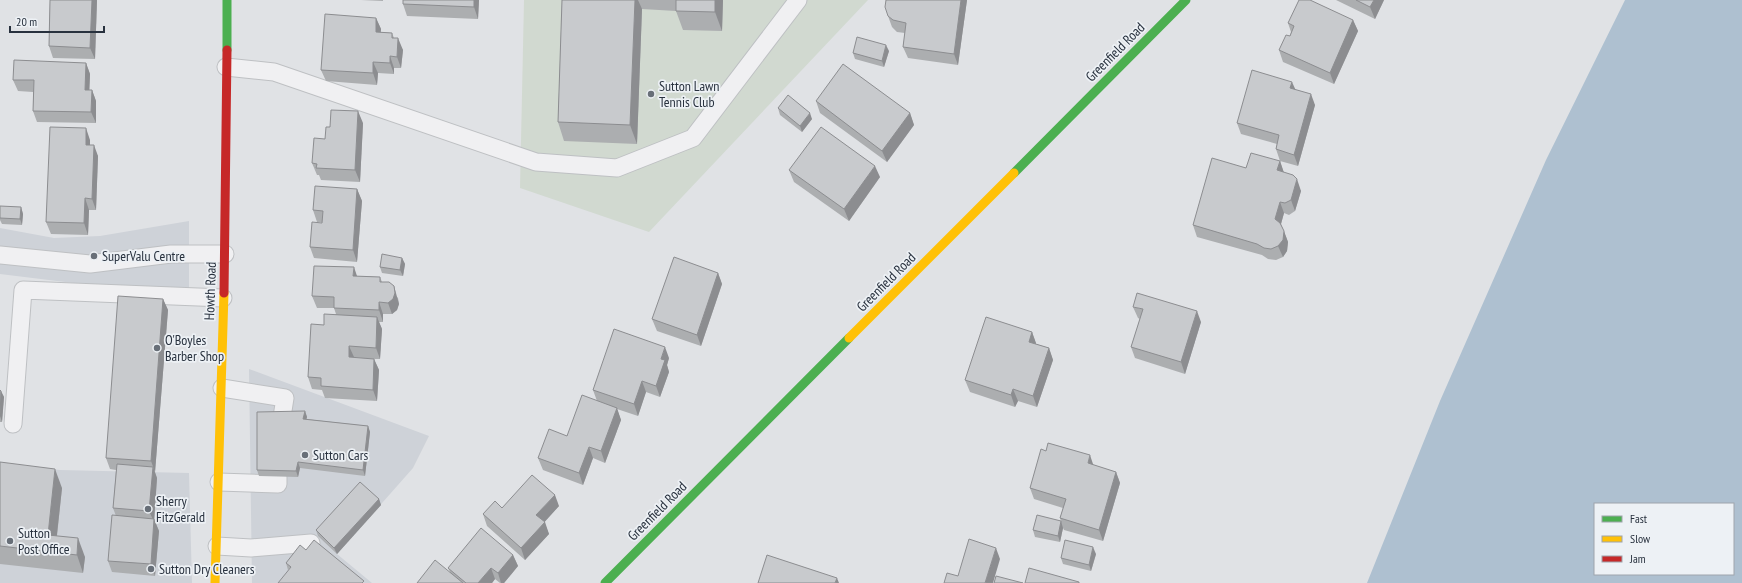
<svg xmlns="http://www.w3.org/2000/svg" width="1742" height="583" viewBox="0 0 1742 583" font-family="'PT Sans Narrow',sans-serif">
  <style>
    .built { fill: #ced2d8 }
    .green { fill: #d1d9d0 }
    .water { fill: #aec0d0; fill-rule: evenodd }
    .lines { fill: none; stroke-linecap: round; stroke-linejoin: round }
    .lane-casing { stroke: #bec0c3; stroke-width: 19 }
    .lane { stroke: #f0f0f2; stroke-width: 17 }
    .fast { stroke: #4caf50; stroke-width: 9 }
    .slow { stroke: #ffc107; stroke-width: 9 }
    .jam { stroke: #c62828; stroke-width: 9 }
    .wall { fill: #acaeb0 }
    .shaded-wall { fill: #8c8d90 }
    .building { fill: #c8cacd; stroke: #8c8d90 }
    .poi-dot { fill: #686f78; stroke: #edf1f5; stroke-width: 1.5 }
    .labels { text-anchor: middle; stroke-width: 3.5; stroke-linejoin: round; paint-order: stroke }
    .street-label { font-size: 14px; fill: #28313e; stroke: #edf1f5 }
    .poi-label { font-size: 14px; fill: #28313e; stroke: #edf1f5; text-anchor: start }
  </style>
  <rect width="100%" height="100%" fill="#e0e2e5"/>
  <!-- built -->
  <g class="built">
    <path d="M189 221V290L106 287 0 274V228L54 238 100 236Z"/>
    <path d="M249 369 429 436 413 468 337 554 372 583H252Z"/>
    <path d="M0 464 60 470 189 473 192 583H0Z"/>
  </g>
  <!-- green -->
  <path class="green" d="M524 0H868L649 232 520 188Z"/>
  <!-- water -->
  <path class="water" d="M1625 0H1742V583H1367L1440 401 1546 160ZM1595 504H1733V574H1595Z"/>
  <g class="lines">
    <defs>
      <g id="lane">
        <path d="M226 67 274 72 536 162 617 168 693 138 798 0"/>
        <path d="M0 255 90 264 171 254H225"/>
        <path d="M222 388 285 398 282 417"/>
        <path d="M13 424 23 290 223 298"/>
        <path d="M219 482 278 484V477"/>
        <path d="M217 546 251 548 311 543"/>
      </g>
    </defs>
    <!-- lane casing -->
    <use href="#lane" class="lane-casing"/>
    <!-- lane -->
    <use href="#lane" class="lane"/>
    <!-- fast -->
    <g class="fast">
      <path d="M227 50V0"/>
      <path d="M1014 173 1186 0"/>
      <path d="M605 583 849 338"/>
    </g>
    <!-- slow -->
    <g class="slow">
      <path d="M849 338 1014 173"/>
      <path d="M215 583 224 293"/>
    </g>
    <!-- jam -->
    <path class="jam" d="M224 293 227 50"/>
  </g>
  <!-- wall -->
  <g class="wall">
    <path d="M50 0H97L95 59 53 58 49 46Z"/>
    <path d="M361 0H383V1Z"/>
    <path d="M479 0 478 19 407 16 403 4Z"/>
    <path d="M562 0H723L722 31 683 30 676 11 642 9 637 144 564 141 558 122Z"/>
    <path d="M967 0 958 65 908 58 903 47 905 33 897 32 892 27 888 16Z"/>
    <path d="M1336 0H1384L1375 19Z"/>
    <path d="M376 18 381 29 380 32 392 33 394 38 403 50 401 68H394V74L378 73 377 85 326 81 321 70Z"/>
    <path d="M1353 20 1358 31 1334 84 1283 62 1279 50 1290 36 1291 32 1288 23Z"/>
    <path d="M889 51 884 67 855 59 853 53Z"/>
    <path d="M86 63 90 74 89 90H92L96 101V123L37 122 33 111V92L18 91 13 80Z"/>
    <path d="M1295 90 1315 105 1298 166 1280 161 1276 149 1277 144 1241 134 1237 123Z"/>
    <path d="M816 101 910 113 914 125 887 162 820 113Z"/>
    <path d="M778 108 812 119 802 132 780 115Z"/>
    <path d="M363 123 360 182 321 180 319 175H317L312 163 325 139 330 127Z"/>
    <path d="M90 140V145L98 156 96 210H89L88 235 51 234 46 222Z"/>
    <path d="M1280 161 1284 173 1301 191 1295 211 1289 215 1284 213 1281 224 1288 242 1287 251 1283 257 1276 260 1268 259 1262 255 1197 237 1193 225 1246 168Z"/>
    <path d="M789 170 880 177 849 221 794 182Z"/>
    <path d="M357 189 362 201 357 262 314 258 310 247 322 222H317L313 210Z"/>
    <path d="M21 207 23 214 22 225 2 224 0 220V211Z"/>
    <path d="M402 258 405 264 403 276 382 273 380 267Z"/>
    <path d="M718 273 722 284 701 346 657 331 652 319Z"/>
    <path d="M357 276 380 277 382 282 398 298 399 304 397 310 392 314H383V322H379L382 329 380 359H374L379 370 377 401 325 398 322 390 312 389 308 377 324 325 336 314 334 308H317L312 296Z"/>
    <path d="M163 299 168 310 155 472 157 478 154 519 159 531 155 576 112 572 108 561 116 516 113 508 116 470 110 469 106 458Z"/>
    <path d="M1133 307 1201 322 1185 374 1135 358 1131 347 1140 319 1138 318Z"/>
    <path d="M1032 332 1036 344 1049 348 1053 360 1037 407 1018 401 1015 407 970 392 965 380Z"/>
    <path d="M669 358 667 365 669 372 660 397 646 392 638 416 617 409 621 420 605 463 593 458 583 485 543 470 538 458 567 436 597 401 593 390Z"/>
    <path d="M0 390 4 397 2 422H0Z"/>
    <path d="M305 411 307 417 306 419 368 426 370 432 365 476 300 468 298 477 259 476 257 470Z"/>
    <path d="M0 462 62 488 57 536 85 557 83 573 0 564Z"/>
    <path d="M1093 465 1116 472 1120 483 1103 541 1064 530 1063 528 1060 542 1035 537 1033 530 1061 521 1060 518 1063 508 1034 499 1030 488Z"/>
    <path d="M379 499 381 505 337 554 318 536 316 530Z"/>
    <path d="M559 506 544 522 549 534 525 560 487 526 483 514 502 508Z"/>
    <path d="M306 550 288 570 286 563Z"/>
    <path d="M1096 554 1091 571 1063 564 1061 558Z"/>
    <path d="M513 555 518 566 504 583H500L495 579 492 583H417L450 572 448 568Z"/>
  </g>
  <!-- shaded-wall -->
  <g class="shaded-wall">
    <path d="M92 0H97L95 59 90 48Z"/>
    <path d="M474 0H479L478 19 474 7Z"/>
    <path d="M635 0H638L642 9 637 144 630 125Z"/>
    <path d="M715 0H723L722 31 715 12Z"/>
    <path d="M961 0H967L958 65 954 54Z"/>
    <path d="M1374 0H1384L1375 19 1370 7Z"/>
    <path d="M376 18 381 29 380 43 376 32Z"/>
    <path d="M1353 20 1358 31 1334 84 1330 73Z"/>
    <path d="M398 38 403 50 401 68 397 57Z"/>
    <path d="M886 45 889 51 884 67 882 61Z"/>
    <path d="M390 56 394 68V74L390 63Z"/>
    <path d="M373 62 378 73 377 85 373 73Z"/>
    <path d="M86 63 90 74 89 101 85 90Z"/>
    <path d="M1292 82 1297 93 1290 88Z"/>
    <path d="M92 90 96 101V123L91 112Z"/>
    <path d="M1311 94 1315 105 1298 166 1294 155Z"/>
    <path d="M358 111 363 123 360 182 355 170Z"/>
    <path d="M810 113 812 119 802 132 800 126Z"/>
    <path d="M910 113 914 125 887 162 882 151Z"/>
    <path d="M86 128 90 140V156L86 145Z"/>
    <path d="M94 145 98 156 96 210 92 199Z"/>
    <path d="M1280 161 1284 173 1277 170Z"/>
    <path d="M875 166 880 177 849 221 844 209Z"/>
    <path d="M1297 179 1301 191 1295 211 1291 200Z"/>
    <path d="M357 189 362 201 357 262 353 250Z"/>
    <path d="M85 198 89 210 88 235 84 223Z"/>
    <path d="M1280 202 1284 213 1279 231 1275 219Z"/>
    <path d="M21 207 23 214 22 225 20 219Z"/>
    <path d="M1284 231 1288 242 1287 251 1283 257 1278 246Z"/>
    <path d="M402 258 405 264 403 276 400 270Z"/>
    <path d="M354 267 358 279 353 276Z"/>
    <path d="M718 273 722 284 701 346 697 335Z"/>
    <path d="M394 286 399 304 397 310 392 314 388 303Z"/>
    <path d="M163 299 168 310 155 472 151 461Z"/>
    <path d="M379 302 383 314V322L379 310Z"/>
    <path d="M1197 311 1201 322 1185 374 1181 362Z"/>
    <path d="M377 317 382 329 380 359 376 348Z"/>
    <path d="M1032 332 1036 343 1033 353 1029 342Z"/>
    <path d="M349 346 354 357H349Z"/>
    <path d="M665 347 669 358 667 365 669 372 660 397 656 386 661 359Z"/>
    <path d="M1049 348 1053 360 1037 407 1033 396Z"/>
    <path d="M374 359 379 370 377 401 373 390Z"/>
    <path d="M642 381 646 392 638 416 634 404Z"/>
    <path d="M1013 389 1018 401 1015 407 1011 395Z"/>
    <path d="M1 391 4 397 2 422 0 416Z"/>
    <path d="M617 408 621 420 605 463 601 451Z"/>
    <path d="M305 411 307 417 305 425 303 419Z"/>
    <path d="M368 426 370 432 365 476 363 470Z"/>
    <path d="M589 447 593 458 583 485 579 473Z"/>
    <path d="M1090 455 1094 467 1088 463Z"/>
    <path d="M298 462 300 468 298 477 296 471Z"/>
    <path d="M153 467 157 478 154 522 149 511Z"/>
    <path d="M55 469 62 488 55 552 48 535Z"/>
    <path d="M1116 472 1120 483 1103 541 1099 530Z"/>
    <path d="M555 495 559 506 541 526 536 515Z"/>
    <path d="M379 499 381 505 337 554 334 548Z"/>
    <path d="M154 519 159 531 155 576 151 564Z"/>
    <path d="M1061 521 1063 528 1060 542 1058 536Z"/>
    <path d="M545 522 549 534 525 560 521 548Z"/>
    <path d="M78 538 85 557 83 573 77 555Z"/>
    <path d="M1093 547 1096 554 1091 571 1089 565Z"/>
    <path d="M996 548 1000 559 993 583H985Z"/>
    <path d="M513 555 518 566 504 583H501L498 573Z"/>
    <path d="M491 568 495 579 492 583H478Z"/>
    <path d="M837 578 839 583H835Z"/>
  </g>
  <!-- building -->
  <g class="building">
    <path d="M50 0H92L90 48 49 46Z"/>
    <path d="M403 0H474V7L403 4Z"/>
    <path d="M562 0H635L630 125 558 122Z"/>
    <path d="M676 0H715V12L676 11Z"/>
    <path d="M886 0H961L954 54 903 47 906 23 893 20 888 16 885 7Z"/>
    <path d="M1299 0H1310L1353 20 1330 73 1279 50 1286 35 1290 36 1294 26 1288 23Z"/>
    <path d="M1356 0H1374L1370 7Z"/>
    <path d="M325 14 376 18V32L392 33V38H398L397 57 390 56V63L373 62V73L321 70Z"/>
    <path d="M857 37 886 45 882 61 853 53Z"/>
    <path d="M14 60 86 63 85 90H92L91 112 33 111 34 80H13Z"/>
    <path d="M843 64 910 113 882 151 816 101Z"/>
    <path d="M1252 70 1292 82 1290 88 1311 94 1294 155 1276 149 1279 135 1237 123Z"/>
    <path d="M788 95 810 113 800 126 778 108Z"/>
    <path d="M331 110 358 111 355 170 316 168 317 164 312 163 314 138 325 139 326 127H330Z"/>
    <path d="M50 127 86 128V145H94L92 199 85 198 84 223 46 222Z"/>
    <path d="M821 127 875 166 844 209 789 170Z"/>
    <path d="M1251 153 1280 161 1277 170 1293 175 1297 179 1291 200 1285 203 1280 202 1275 219 1280 223 1284 231 1283 240 1278 246 1271 249 1264 248 1257 244 1193 225 1212 158 1246 168Z"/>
    <path d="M315 186 357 189 353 250 310 247 312 222 322 223 323 211 313 210Z"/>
    <path d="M0 206 21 207 20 219 0 218Z"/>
    <path d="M382 254 402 258 400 270 380 267Z"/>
    <path d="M674 257 718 273 697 335 652 319Z"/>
    <path d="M314 266 354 267 353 276 380 277V282H389L394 286 395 293 393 299 388 303 379 302V310L334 308V297L312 296Z"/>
    <path d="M1137 293 1197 311 1181 362 1131 347 1143 309 1133 307Z"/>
    <path d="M118 296 163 299 151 461 106 458Z"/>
    <path d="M324 314 377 317 376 348 349 346V357L374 359 373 390 321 386V378L308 377 311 324 324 325Z"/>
    <path d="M986 317 1032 332 1029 342 1049 348 1033 396 1013 389 1011 395 965 380Z"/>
    <path d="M614 329 665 347 661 359 665 360 656 386 642 381 634 404 593 390Z"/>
    <path d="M0 390 1 391 0 416Z"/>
    <path d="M582 395 617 408 601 451 589 447 579 473 538 458 549 429 567 436Z"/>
    <path d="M305 411 303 419 368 426 363 470 298 462 296 471 257 470V412Z"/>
    <path d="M1048 443 1090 455 1088 463 1116 472 1099 530 1060 518 1066 499 1030 488 1041 449 1046 451Z"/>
    <path d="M0 462 55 469 48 535 78 538 77 555 0 546Z"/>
    <path d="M117 464 153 467 149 511 113 508Z"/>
    <path d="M532 475 555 495 536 515 545 522 521 548 483 514 495 501 502 508Z"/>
    <path d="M360 482 379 499 334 548 316 530Z"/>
    <path d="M112 515 154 519 151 564 108 561Z"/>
    <path d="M1037 515 1061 521 1058 536 1033 530Z"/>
    <path d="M481 528 513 555 498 573 491 568 478 583H466L448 568Z"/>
    <path d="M969 539 996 548 985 583H944L947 573 958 576Z"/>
    <path d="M314 540 364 581 362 583H278L291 567 286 563 300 545 306 550Z"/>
    <path d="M1065 540 1093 547 1089 565 1061 558Z"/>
    <path d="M767 555 837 578 835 583H758Z"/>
    <path d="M435 560 463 583H417Z"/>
    <path d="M1029 568 1079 582V583H1025Z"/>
    <path d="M996 576 1023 583H994Z"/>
  </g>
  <!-- markers -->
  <g class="poi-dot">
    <circle cx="651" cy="94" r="4"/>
    <circle cx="94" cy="256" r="4"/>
    <circle cx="157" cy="348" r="4"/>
    <circle cx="305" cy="455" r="4"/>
    <circle cx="148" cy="509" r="4"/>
    <circle cx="10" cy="541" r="4"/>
    <circle cx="151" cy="569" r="4"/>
  </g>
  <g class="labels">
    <!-- street labels -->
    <g class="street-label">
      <text transform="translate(1115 52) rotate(-45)" y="5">Greenfield Road</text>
      <text transform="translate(886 282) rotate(-45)" y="5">Greenfield Road</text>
      <text transform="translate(210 291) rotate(-88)" y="5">Howth Road</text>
      <text transform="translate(657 511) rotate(-45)" y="5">Greenfield Road</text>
    </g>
    <!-- poi labels -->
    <g class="poi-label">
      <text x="659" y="91">Sutton Lawn<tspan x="659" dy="16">Tennis Club</tspan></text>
      <text x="102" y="261">SuperValu Centre</text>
      <text x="165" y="345">O'Boyles<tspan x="165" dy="16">Barber Shop</tspan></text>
      <text x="313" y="460">Sutton Cars</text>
      <text x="156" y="506">Sherry<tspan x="156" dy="16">FitzGerald</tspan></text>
      <text x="18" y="538">Sutton<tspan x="18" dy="16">Post Office</tspan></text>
      <text x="159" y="574">Sutton Dry Cleaners</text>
    </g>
  </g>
  <!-- legend -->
  <rect x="1594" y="503" width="140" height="72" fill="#edf1f5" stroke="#9ea4ac"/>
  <rect x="1602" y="516" width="20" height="6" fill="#4caf50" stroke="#9ea4ac"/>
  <text x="1630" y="523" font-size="12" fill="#28313e">Fast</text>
  <rect x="1602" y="536" width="20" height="6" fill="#ffc107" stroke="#9ea4ac"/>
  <text x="1630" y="543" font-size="12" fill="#28313e">Slow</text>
  <rect x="1602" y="556" width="20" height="6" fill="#c62828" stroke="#9ea4ac"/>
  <text x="1630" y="563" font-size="12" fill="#28313e">Jam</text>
  <!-- scale -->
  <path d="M10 26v6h94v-6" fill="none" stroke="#28313e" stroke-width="2"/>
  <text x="16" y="26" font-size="12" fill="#28313e" stroke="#edf1f5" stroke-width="3" paint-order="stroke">20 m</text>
</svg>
